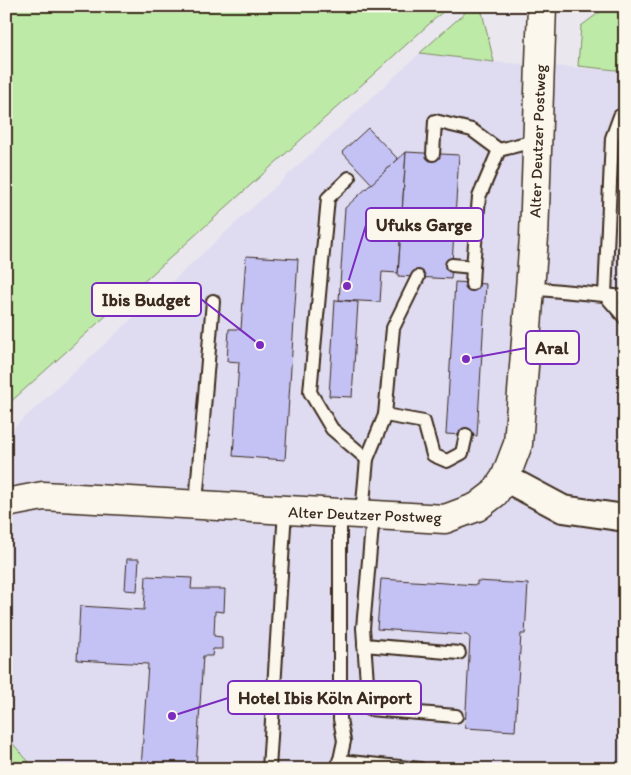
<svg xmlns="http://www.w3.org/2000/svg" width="631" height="775" viewBox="0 0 631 775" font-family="Itim,sans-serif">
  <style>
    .built { fill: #dfdcf1 }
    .green { fill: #beeaa7; stroke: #7c8a62 }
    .building { fill: #c4c2f5; stroke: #3b2a1e }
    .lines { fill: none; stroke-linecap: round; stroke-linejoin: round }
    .service-casing { stroke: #3b2a1e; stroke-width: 16 }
    .minor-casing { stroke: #3b2a1e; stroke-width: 30 }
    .tertiary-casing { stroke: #3b2a1e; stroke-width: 31 }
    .service { stroke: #fbf7ec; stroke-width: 12 }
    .minor { stroke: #fbf7ec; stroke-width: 26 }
    .tertiary { stroke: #fbf7ec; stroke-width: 28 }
    .labels { text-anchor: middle; stroke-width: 4.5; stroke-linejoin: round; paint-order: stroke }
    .street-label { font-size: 16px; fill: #3b2a1e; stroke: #fbf7ec }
    .leader { fill: none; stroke: #7b2cbf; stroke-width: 2 }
    .callout-dot { fill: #7b2cbf; stroke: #fbf7ec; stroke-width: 2 }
    .callout { fill: #fbf7ec; stroke: #7b2cbf; stroke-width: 2 }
    .callout-label { font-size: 18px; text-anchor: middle; font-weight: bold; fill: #3b2a1e }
  </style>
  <rect width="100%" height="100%" fill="#eae7ef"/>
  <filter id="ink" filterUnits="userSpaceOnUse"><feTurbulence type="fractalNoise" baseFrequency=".02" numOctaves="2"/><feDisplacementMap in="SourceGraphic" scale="10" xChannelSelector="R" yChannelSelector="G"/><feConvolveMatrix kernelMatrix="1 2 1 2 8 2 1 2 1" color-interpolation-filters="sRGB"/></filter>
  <g filter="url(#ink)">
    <!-- built -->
    <path class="built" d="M420 53 494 62 625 71V769H35L6 736V435Z"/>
    <!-- green -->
    <g class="green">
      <path d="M6 6H449L6 406Z"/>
      <path d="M608 6H625V71L578 66 581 26Z"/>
      <path d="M468 10 482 12 494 62 420 53Z"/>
      <path d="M6 736 35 769H6Z"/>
    </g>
    <!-- building -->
    <g class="building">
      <path d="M368 128 398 159 372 184 342 152Z"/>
      <path d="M406 152 398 273 382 272 380 302 339 300 345 208Z"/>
      <path d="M406 152 459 155 451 279 398 276Z"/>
      <path d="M246 256 298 259 285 460 233 456 239 362 227 361 229 329H241Z"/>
      <path d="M455 282 486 284 477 436 446 434Z"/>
      <path d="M335 300 358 302 352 397 329 396Z"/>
      <path d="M127 559H139L137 591 125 590Z"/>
      <path d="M146 576 192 578 191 589H225L224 612 215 611 214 636 222 637V649H213L212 656H203L196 769H141L148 664 77 660 80 606 144 610Z"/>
      <path d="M381 579 477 585V581L528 584 525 634H521L515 731 465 728 470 638 467 635 377 629Z"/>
    </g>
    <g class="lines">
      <defs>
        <g id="service">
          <path d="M625 115 620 116 612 138 605 295 625 318"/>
          <path d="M433 154 435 121 472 130 499 150"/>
          <path d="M349 178 328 198 310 392 332 429 367 459"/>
          <path d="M452 265 473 267 479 197 499 150 538 140"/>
          <path d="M472 284 473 267"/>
          <path d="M529 288 625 297"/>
          <path d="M385 415 424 422 433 455 447 461 462 453 466 435"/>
          <path d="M196 503 213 301"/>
          <path d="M362 514 367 459 385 415 393 328 418 277"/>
          <path d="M373 515 363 628 369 709 456 716"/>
          <path d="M364 645 459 653"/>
          <path d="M339 761 420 769"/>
          <path d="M269 769 285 510"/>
          <path d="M338 769 344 741 340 719V513"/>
        </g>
        <path id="minor" d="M505 478 563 509 625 518"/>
        <path id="tertiary" d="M6 503 43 496 445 519 477 507 494 494 505 478 518 444 534 237 542 6"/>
      </defs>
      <!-- service casing -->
      <use href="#service" class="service-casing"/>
      <!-- minor casing -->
      <use href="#minor" class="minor-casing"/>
      <!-- tertiary casing -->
      <use href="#tertiary" class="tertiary-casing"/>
      <!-- service -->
      <use href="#service" class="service"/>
      <!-- minor -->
      <use href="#minor" class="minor"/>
      <!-- tertiary -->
      <use href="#tertiary" class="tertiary"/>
    </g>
  </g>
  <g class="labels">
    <!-- street labels -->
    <g class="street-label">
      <text transform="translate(537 141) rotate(-88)" y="6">Alter Deutzer Postweg</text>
      <text transform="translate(365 514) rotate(2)" y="6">Alter Deutzer Postweg</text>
    </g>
  </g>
  <!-- callouts -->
  <path class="leader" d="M347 286L366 225M260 345L201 299M466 359L526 348M172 716L228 698"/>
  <g class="callout-dot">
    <circle cx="347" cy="286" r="5"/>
    <circle cx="260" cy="345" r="5"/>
    <circle cx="466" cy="359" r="5"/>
    <circle cx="172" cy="716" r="5"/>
  </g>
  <g class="callout">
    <rect x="366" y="208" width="117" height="33" rx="5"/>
    <rect x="92" y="283" width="109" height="33" rx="5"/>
    <rect x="526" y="331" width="53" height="33" rx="5"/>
    <rect x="228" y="681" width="193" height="33" rx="5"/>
  </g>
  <g class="callout-label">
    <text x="424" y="231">Ufuks Garge</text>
    <text x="146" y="306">Ibis Budget</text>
    <text x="552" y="354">Aral</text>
    <text x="325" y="704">Hotel Ibis Köln Airport</text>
  </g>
  <!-- margin -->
  <rect width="631" height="775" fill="none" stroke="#fbf7ec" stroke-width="25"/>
  <rect x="12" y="12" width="606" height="750" fill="none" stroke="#3b2a1e" stroke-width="2" filter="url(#ink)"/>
</svg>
